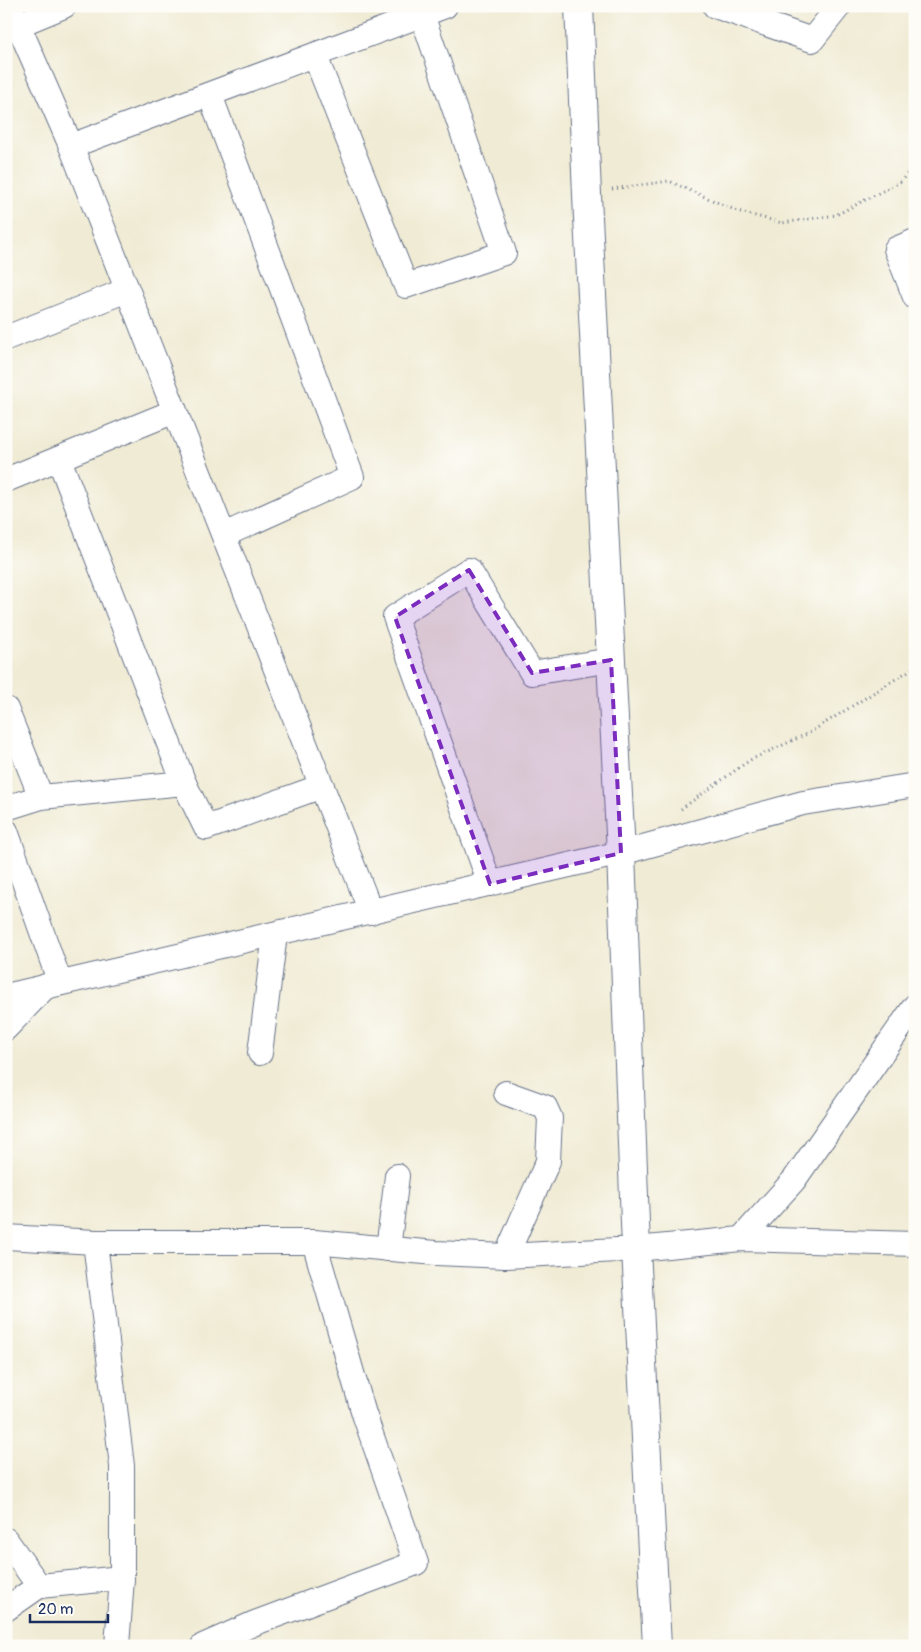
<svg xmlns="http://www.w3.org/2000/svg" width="921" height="1652" viewBox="0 0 921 1652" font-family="Pangolin,sans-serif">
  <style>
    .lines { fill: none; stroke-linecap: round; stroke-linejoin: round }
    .minor-casing { stroke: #667187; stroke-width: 26 }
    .tertiary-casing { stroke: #667187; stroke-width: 30 }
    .path { stroke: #667187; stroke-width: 3; stroke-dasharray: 1 4; stroke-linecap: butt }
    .minor { stroke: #fff; stroke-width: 24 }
    .tertiary { stroke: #fff; stroke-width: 28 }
    .marked { fill: #7b2cbf; fill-opacity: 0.2; stroke: #7b2cbf; stroke-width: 4; stroke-dasharray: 10 6; stroke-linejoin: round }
  </style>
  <rect width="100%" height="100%" fill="#fdfcf7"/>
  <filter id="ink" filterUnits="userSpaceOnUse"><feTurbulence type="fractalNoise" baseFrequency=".02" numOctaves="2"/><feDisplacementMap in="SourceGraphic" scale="10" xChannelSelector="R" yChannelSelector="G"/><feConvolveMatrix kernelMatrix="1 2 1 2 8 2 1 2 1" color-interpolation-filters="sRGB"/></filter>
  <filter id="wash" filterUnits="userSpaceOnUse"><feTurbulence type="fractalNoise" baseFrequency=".0096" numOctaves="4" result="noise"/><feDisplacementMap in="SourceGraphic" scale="20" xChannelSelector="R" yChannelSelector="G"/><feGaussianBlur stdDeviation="1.12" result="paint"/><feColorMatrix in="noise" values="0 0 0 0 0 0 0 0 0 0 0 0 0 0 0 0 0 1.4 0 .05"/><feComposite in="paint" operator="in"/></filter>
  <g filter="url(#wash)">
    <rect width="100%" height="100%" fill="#f0ebd4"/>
  </g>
  <g filter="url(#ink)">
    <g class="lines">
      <defs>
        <g id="minor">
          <path d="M10 6 71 146 371 912"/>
          <path d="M715 6 812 40 839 6"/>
          <path d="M18 25 64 6"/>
          <path d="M315 56 406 286 504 253 419 6"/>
          <path d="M210 95 352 477 224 535"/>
          <path d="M71 146 445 6"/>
          <path d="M915 241 896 249 915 297"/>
          <path d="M6 338 127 290"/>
          <path d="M59 459 184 783 206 828 322 786"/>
          <path d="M6 480 175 411"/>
          <path d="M6 709 41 797"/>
          <path d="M6 808 41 797 184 783"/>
          <path d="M6 831 60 983"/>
          <path d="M490 884 395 617 469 570 532 673 611 660"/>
          <path d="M6 996 621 853 803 803 915 785"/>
          <path d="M6 1028 46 986"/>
          <path d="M260 1053 275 934"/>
          <path d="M506 1093 545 1107 550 1118 548 1161 506 1256"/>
          <path d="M6 1237 95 1242H314L436 1253 506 1256 636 1249 741 1239 915 1244"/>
          <path d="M741 1239 794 1180 915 1006"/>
          <path d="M95 1242 122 1466V1578L117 1646"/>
          <path d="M388 1249 397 1176"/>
          <path d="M6 1540 39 1586 6 1609"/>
          <path d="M39 1586 122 1578"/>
          <path d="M203 1646 255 1623 416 1563 364 1414 314 1242"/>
        </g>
        <path id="tertiary" d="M579 6 588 218 621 853 636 1249 657 1646"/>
      </defs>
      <!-- minor casing -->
      <use href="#minor" class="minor-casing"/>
      <!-- tertiary casing -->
      <use href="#tertiary" class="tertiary-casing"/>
      <!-- path -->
      <g class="path">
        <path d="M612 189 669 181 737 211 782 223 836 215 900 182 915 165"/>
        <path d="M681 809 750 760 809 733 915 667"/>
      </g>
      <!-- minor -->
      <use href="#minor" class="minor"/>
      <!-- tertiary -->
      <use href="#tertiary" class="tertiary"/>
    </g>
  </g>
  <!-- marked area -->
  <path class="marked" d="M469 570 532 673 611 660 621 853 490 884 395 617Z"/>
  <!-- margin -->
  <rect width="921" height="1652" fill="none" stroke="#fdfcf7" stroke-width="25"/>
  <!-- scale -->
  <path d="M30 1614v8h78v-8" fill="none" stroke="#1b2f5e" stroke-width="2.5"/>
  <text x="38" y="1614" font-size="15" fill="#1b2f5e" stroke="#fdfcf7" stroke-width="4" paint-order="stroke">20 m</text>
</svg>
